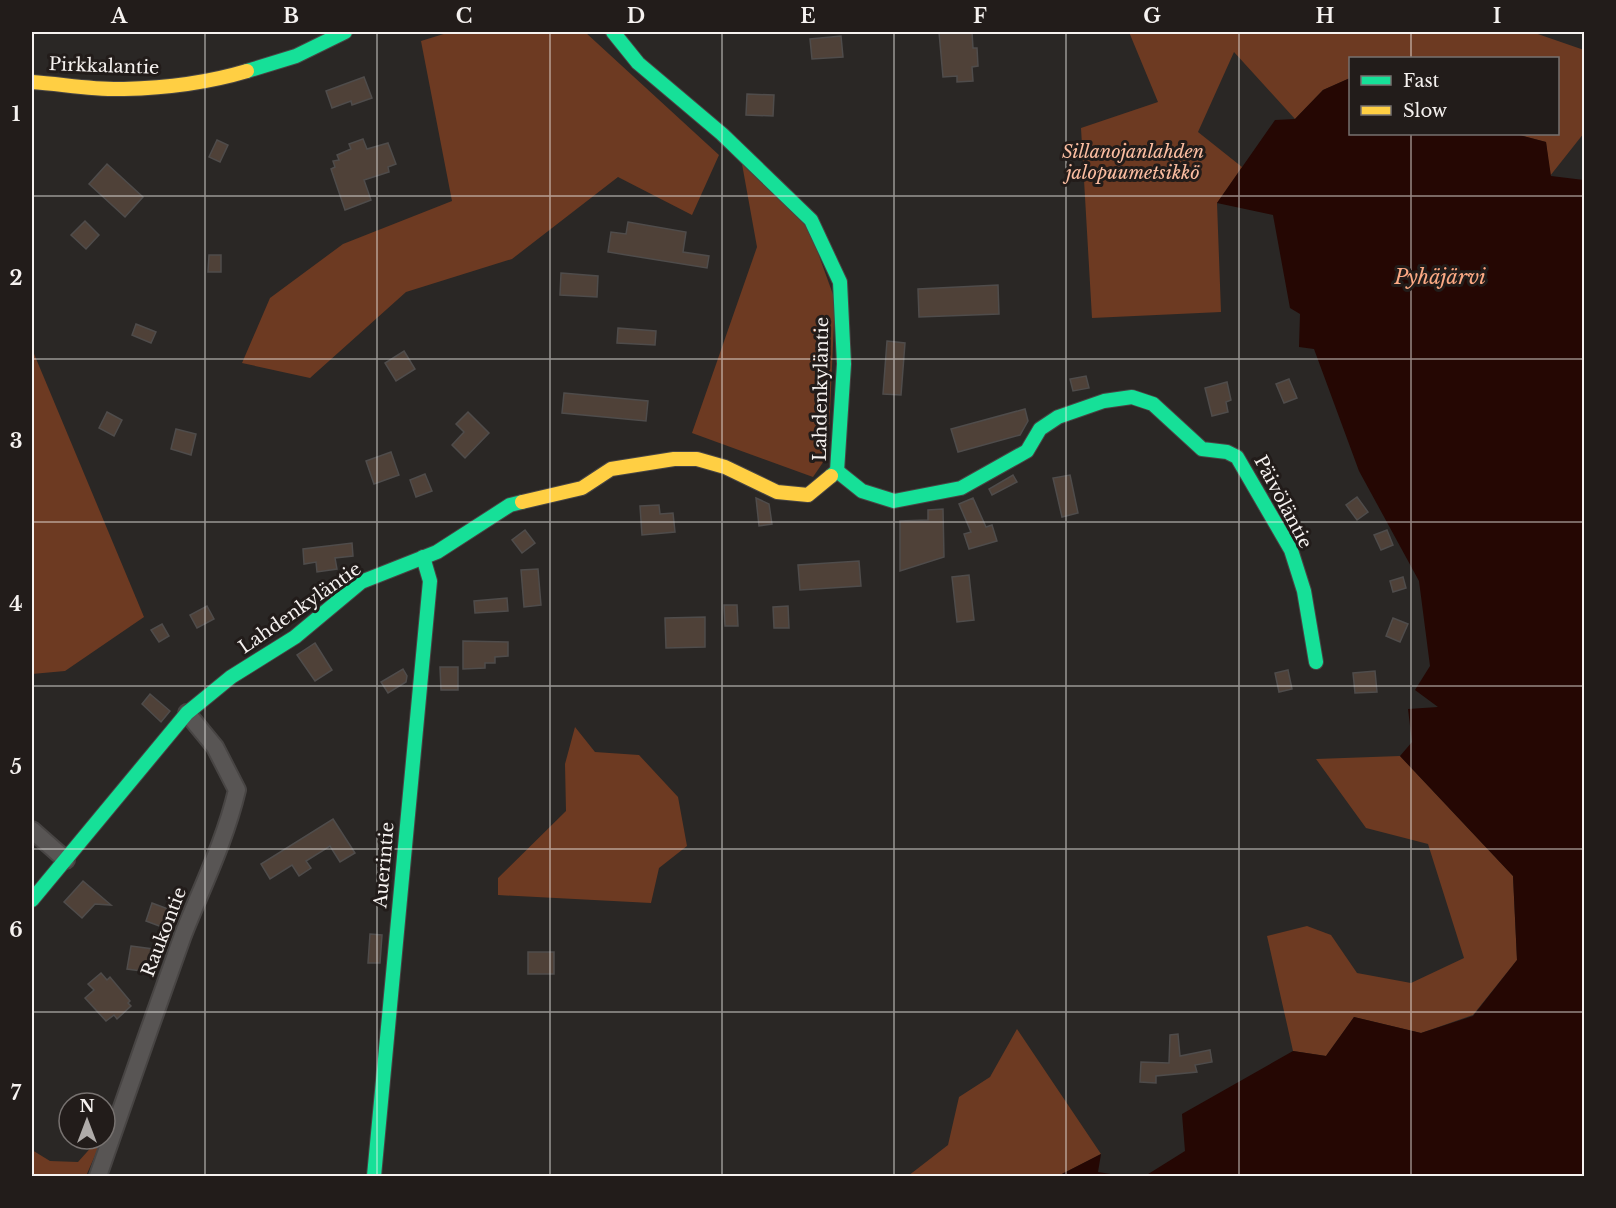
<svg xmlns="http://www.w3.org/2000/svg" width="1616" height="1208" viewBox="0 0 1616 1208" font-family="'Libre Baskerville',serif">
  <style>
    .green { fill: #6d3a22 }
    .water { fill: #250703 }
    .building { fill: #4f4138; stroke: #4f4c4b; stroke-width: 1.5 }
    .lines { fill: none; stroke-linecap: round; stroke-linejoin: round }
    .street-casing { stroke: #484544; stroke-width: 20 }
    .fast-casing { stroke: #484544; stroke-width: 16 }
    .slow-casing { stroke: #484544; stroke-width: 16 }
    .street { stroke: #585554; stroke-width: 16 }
    .fast { stroke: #16e098; stroke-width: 14 }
    .slow { stroke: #ffcf43; stroke-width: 14 }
    .grid { fill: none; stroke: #f6f2f0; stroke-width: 1.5; stroke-opacity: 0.55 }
    .labels { text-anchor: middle; stroke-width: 6; stroke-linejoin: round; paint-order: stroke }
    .street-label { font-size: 18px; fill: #f6f2f0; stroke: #221c1a }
    .park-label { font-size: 18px; font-style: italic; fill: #fbbda1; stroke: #221c1a }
    .water-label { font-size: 20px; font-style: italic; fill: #fba984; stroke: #221c1a }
    .neatline { fill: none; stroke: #f6f2f0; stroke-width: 2 }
    .grid-label { font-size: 20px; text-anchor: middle; font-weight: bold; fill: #f6f2f0 }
  </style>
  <rect width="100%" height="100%" fill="#2a2725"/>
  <!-- green -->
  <g class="green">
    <path d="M450 32H585L719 155 692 215 618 177 512 259 406 292 310 378 242 363 270 298 343 244 452 201 421 41Z"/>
    <path d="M1129 32H1532L1584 50V133L1550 176 1546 142 1515 134H1558V58H1350V78L1323 90 1295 119 1234 52 1198 132 1242 167 1217 203 1221 312 1092 318 1081 128 1158 102Z"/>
    <path d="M742 164 809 228 835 300 828 455 813 477 692 433 757 247Z"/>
    <path d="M32 349 144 617 65 671 32 674Z"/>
    <path d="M575 727 595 752 639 755 678 797 687 846 659 868 651 903 498 895V878L566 811 565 764Z"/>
    <path d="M1400 756 1513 876 1517 960 1473 1015 1421 1033 1354 1017 1326 1056 1293 1051 1267 936 1307 926 1331 935 1357 973 1411 983 1464 958 1428 844 1366 828 1316 759Z"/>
    <path d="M1017 1029 1101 1154 1058 1176H908L948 1145 959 1097 990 1077Z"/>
    <path d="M95 1143 100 1144 86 1176H32V1150L50 1161 78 1162Z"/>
  </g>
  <!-- water -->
  <g class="water">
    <path d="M1350 78V134H1515L1546 142 1551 176 1584 180V1176H1145L1185 1151 1182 1114 1293 1051 1326 1056 1354 1017 1421 1033 1473 1016 1517 960 1513 876 1400 756 1412 742 1408 709 1438 707 1415 690 1430 666 1419 581 1359 471 1314 349 1299 347 1300 314 1290 308 1273 215 1217 203 1275 120 1295 119 1323 90Z"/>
    <path d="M1101 1154 1098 1172 1123 1176H1058Z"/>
  </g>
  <!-- building -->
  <g class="building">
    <path d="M939 32H972L973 48H977L978 66 972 67 973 81 957 82V76L943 77Z"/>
    <path d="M841 36 843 57 812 59 810 39Z"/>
    <path d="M364 77 372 98 352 105 351 101 332 108 326 91Z"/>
    <path d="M747 94 774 95 773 116 746 115Z"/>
    <path d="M363 139 367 149 388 143 396 164 388 167 389 172 364 180 371 200 345 210 331 169 335 167 333 161 339 160 337 155 351 149 349 144Z"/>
    <path d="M217 140 228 145 220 162 209 157Z"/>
    <path d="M107 164 143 197 125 217 89 184Z"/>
    <path d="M85 221 99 235 86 249 71 235Z"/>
    <path d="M628 222 686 232 683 252 709 256 707 268 608 252 611 232 626 234Z"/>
    <path d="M209 255H221V272H208Z"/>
    <path d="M561 273 598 276 597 297 560 295Z"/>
    <path d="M998 285 999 314 919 317 918 289Z"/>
    <path d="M136 324 156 332 151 343 132 335Z"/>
    <path d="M618 328 656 331 655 345 617 343Z"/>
    <path d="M887 341 905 343 901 395 883 394Z"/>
    <path d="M404 351 415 369 396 381 385 363Z"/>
    <path d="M1086 376 1089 388 1073 391 1070 379Z"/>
    <path d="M1289 379 1297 398 1284 403 1276 384Z"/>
    <path d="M1227 382 1231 400 1226 402 1228 412 1212 416 1205 388Z"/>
    <path d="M564 393 648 401 646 421 562 413Z"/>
    <path d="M1025 409 1028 421 1020 435 958 452 951 429Z"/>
    <path d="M107 412 122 420 114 436 99 428Z"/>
    <path d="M468 412 489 433 465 458 452 445 464 432 456 424Z"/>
    <path d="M176 429 196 434 191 455 171 449Z"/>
    <path d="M391 452 399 475 374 484 366 461Z"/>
    <path d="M425 474 432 491 416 497 410 480Z"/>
    <path d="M1013 475 1017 482 992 495 989 489Z"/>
    <path d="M1070 475 1078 513 1062 517 1053 478Z"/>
    <path d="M1357 497 1368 512 1357 520 1346 505Z"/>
    <path d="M756 498 769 504 772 524 759 526Z"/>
    <path d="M973 498 986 527 992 525 997 541 969 549 964 534 971 532 959 504Z"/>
    <path d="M659 505 660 514 673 513 675 532 642 535 640 506Z"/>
    <path d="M943 509 944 557 900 571V521L928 520V510Z"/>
    <path d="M525 530 535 543 522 553 512 540Z"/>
    <path d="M1387 530 1393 545 1381 550 1374 535Z"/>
    <path d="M352 543 353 556 335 558 337 569 317 572 316 562 304 564 303 549Z"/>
    <path d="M859 561 861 586 800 590 798 565Z"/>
    <path d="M538 569 541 605 524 607 521 570Z"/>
    <path d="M969 575 974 620 957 622 952 577Z"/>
    <path d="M1403 577 1406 588 1393 592 1390 581Z"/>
    <path d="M507 598 508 611 475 613 474 601Z"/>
    <path d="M724 605H737L738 626H725Z"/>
    <path d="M207 606 214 619 197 628 190 615Z"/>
    <path d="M788 606 789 628H774L773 607Z"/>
    <path d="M705 617V647L666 648 665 618Z"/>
    <path d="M1393 618 1408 624 1400 642 1386 636Z"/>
    <path d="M162 624 169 636 159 642 151 630Z"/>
    <path d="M463 641 508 642V656L495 657V663H485V668L463 669Z"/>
    <path d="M315 643 332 670 315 681 297 655Z"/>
    <path d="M440 667H458V690H441Z"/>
    <path d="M403 669 407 676 406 682 388 693 381 682Z"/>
    <path d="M1288 670 1292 689 1279 692 1275 673Z"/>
    <path d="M1375 671 1377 692 1355 693 1353 673Z"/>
    <path d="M150 694 170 711 161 722 142 704Z"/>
    <path d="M333 819 355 853 340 862 330 846 306 861 311 868 299 876 292 865 270 879 261 864Z"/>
    <path d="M83 881 111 905 95 904 82 918 64 902Z"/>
    <path d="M152 903 168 909 162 927 146 921Z"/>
    <path d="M370 934 382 935 380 963H368Z"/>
    <path d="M131 946 153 949 149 972 127 969Z"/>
    <rect x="528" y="952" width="26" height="22"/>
    <path d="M101 973 107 980 110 977 130 1001 128 1003 131 1006 117 1019 114 1015 106 1021 85 998 94 990 88 984Z"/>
    <path d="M1178 1034 1180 1056 1210 1050 1212 1062 1195 1065 1197 1072 1156 1076V1083L1140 1082 1141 1062 1169 1063 1170 1035Z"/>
  </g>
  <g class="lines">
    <defs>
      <g id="street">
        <path d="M32 830 66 860"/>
        <path d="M98 1176C126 1096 154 1015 183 935 202 887 225 841 237 790L215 747 187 713"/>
      </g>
      <g id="fast">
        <path d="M613 32 638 63 722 134 811 220 840 282 844 364 837 471 831 476"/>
        <path d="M247 71 296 56 345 32"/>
        <path d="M837 471 862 491 894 501 961 488 1027 451 1040 429 1058 417 1104 401 1132 397 1153 404 1202 449 1227 452 1237 457 1291 550 1304 591 1316 662"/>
        <path d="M32 900 187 713 231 677 295 637 361 582 437 552 510 505 522 502"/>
        <path d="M374 1176 430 581 423 557"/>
      </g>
      <g id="slow">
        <path d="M32 82C62 84 94 90 124 89 166 88 207 83 247 71"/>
        <path d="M522 502 582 488 611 469 674 459H697L725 467 777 492 808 495 831 476"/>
      </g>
    </defs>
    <!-- street casing -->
    <use href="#street" class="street-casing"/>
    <!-- fast casing -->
    <use href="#fast" class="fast-casing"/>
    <!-- slow casing -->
    <use href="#slow" class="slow-casing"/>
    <!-- street -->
    <use href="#street" class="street"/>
    <!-- fast -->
    <use href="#fast" class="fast"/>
    <!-- slow -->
    <use href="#slow" class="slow"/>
  </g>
  <!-- grid -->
  <path class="grid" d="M205 32V1176M377 32V1176M550 32V1176M722 32V1176M894 32V1176M1066 32V1176M1239 32V1176M1411 32V58M1411 134V1176M32 196H1584M32 359H1584M32 522H1584M32 686H1584M32 849H1584M32 1012H1584"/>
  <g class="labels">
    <!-- street labels -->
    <g class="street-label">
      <text transform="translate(104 66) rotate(2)" y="6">Pirkkalantie</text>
      <text transform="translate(821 389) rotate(-89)" y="6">Lahdenkyläntie</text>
      <text transform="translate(1283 502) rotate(62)" y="6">Päivöläntie</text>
      <text transform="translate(300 608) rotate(-35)" y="6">Lahdenkyläntie</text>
      <text transform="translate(384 865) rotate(-85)" y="6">Auerintie</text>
      <text transform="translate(164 932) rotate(-69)" y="6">Raukontie</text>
    </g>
    <!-- park labels -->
    <g class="park-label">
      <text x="1133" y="158">Sillanojanlahden<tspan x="1133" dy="21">jalopuumetsikkö</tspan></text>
    </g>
    <!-- water labels -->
    <g class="water-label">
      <text x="1440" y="284">Pyhäjärvi</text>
    </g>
  </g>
  <!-- border -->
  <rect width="1616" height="1208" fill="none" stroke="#221c1a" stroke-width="66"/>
  <!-- legend -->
  <rect x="1349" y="57" width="210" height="78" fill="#221c1a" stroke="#777270" stroke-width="1.5"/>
  <rect x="1361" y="76" width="30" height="9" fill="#16e098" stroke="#777270" stroke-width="1.5"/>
  <text x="1403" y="87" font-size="18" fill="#f6f2f0">Fast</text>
  <rect x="1361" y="106" width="30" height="9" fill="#ffcf43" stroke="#777270" stroke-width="1.5"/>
  <text x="1403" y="117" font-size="18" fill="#f6f2f0">Slow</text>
  <!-- north arrow -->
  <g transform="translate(87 1121)"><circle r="28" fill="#221c1a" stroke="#777270" stroke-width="1.5"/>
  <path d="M0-4.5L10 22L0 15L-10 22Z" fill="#afaba9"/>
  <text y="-9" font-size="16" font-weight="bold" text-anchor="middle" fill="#f6f2f0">N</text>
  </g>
  <rect x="33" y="33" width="1550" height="1142" class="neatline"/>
  <g class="grid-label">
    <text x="119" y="23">A</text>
    <text x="291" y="23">B</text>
    <text x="464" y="23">C</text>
    <text x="636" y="23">D</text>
    <text x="808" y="23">E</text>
    <text x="980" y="23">F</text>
    <text x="1152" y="23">G</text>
    <text x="1325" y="23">H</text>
    <text x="1497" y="23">I</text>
    <text x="16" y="121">1</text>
    <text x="16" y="285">2</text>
    <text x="16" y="448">3</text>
    <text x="16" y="611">4</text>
    <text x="16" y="774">5</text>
    <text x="16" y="937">6</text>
    <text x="16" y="1100">7</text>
  </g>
</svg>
